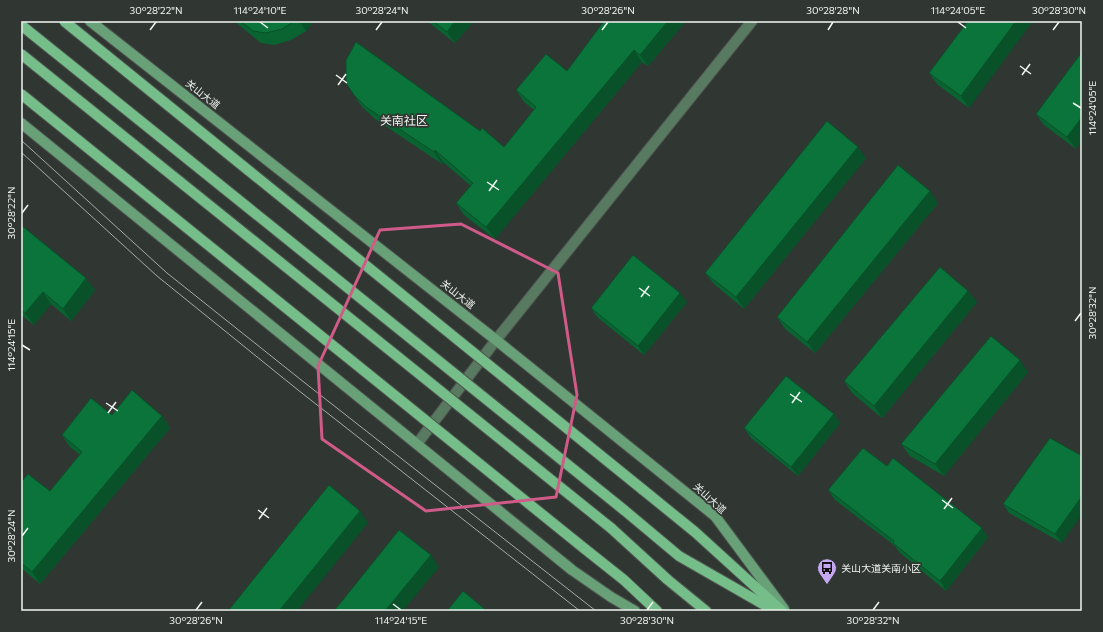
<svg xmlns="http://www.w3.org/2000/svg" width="1103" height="632" viewBox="0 0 1103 632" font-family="Commissioner,'Noto Sans SC',sans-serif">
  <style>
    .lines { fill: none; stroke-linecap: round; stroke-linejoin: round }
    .minor-casing { stroke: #4f5550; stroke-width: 12 }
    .secondary-casing { stroke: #4f5550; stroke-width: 12 }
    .primary-casing { stroke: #4f5550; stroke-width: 12 }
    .minor { stroke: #577a60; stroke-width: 10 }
    .secondary { stroke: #68a177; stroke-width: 10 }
    .primary { stroke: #75be89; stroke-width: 10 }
    .tram { stroke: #a6aba7; stroke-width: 1 }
    .primary-bridge-casing { stroke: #4f5550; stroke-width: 12; stroke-linecap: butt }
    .primary-bridge { stroke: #75be89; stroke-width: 10 }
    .wall { fill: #096432 }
    .shaded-wall { fill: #085129 }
    .building { fill: #0b743a; stroke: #085129 }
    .marked { fill: none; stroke: #d05b88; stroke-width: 3; stroke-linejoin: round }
    .ticks { fill: none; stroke: #f1f6f2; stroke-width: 1.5 }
    .labels { text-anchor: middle; stroke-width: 3.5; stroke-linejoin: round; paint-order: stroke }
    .street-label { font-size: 10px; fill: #f1f6f2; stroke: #303631 }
    .poi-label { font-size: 10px; fill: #f1f6f2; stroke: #303631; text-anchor: start }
    .quarter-label { font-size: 12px; fill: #f1f6f2; stroke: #303631 }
    .neatline { fill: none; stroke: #f1f6f2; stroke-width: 1.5 }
    .ticks-label { font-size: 10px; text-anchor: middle; fill: #f1f6f2 }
  </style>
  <rect width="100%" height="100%" fill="#303631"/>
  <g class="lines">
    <defs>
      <path id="minor" d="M417 444 496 340 752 21"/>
      <g id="secondary">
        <path d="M90 21 496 340 715 516 784 609"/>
        <path d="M21 123 572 570 611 597 635 611"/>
      </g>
      <g id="primary">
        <path d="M642 489 695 532 782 611"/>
        <path d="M624 510 679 556 775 611"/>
        <path d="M611 528 668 580 706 611"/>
        <path d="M585 549 624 580 657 611"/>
      </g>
    </defs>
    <!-- minor casing -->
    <use href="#minor" class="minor-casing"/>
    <!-- secondary casing -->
    <use href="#secondary" class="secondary-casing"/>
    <!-- primary casing -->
    <use href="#primary" class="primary-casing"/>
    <!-- minor -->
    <use href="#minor" class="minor"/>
    <!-- secondary -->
    <use href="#secondary" class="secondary"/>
    <!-- primary -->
    <use href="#primary" class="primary"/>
    <!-- tram -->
    <g class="tram">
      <path d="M21 140 167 273 305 383 596 611"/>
      <path d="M21 152 157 276 298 390 580 611"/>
    </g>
    <defs>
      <g id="primary-bridge">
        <path d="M64 21 642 489"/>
        <path d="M21 25 624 510"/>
        <path d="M21 54 611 528"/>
        <path d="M21 94 585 549"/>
      </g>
    </defs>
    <!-- primary-bridge casing -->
    <use href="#primary-bridge" class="primary-bridge-casing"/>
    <!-- primary-bridge -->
    <use href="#primary-bridge" class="primary-bridge"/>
  </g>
  <!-- wall -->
  <g class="wall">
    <path d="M234 21H314L306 31 291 40 274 45 261 43Z"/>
    <path d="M427 21H474L455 43Z"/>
    <path d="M686 21 648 66 642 62 495 239 464 215 456 203 471 186 443 162 442 164 375 119 362 107 354 95 480 131 504 147 534 110 524 102 516 90 567 71Z"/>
    <path d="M968 21 969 108 938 85 929 73Z"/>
    <path d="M1082 52 1076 149 1044 125 1036 114Z"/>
    <path d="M866 158 744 309 714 284 705 273Z"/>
    <path d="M938 203 815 353 785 329 777 317Z"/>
    <path d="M21 225 95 290 71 321 51 304 34 325 21 315Z"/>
    <path d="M968 291 977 302 882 418 852 393 844 381Z"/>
    <path d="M687 302 644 355 597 317 591 308Z"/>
    <path d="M1028 372 944 476 910 456 901 444Z"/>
    <path d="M112 415 162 416 170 428 40 584 21 568V482L50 491 80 455 70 447 62 435Z"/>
    <path d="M840 423 798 476 751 438 744 428Z"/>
    <path d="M1050 438 1062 543 1009 513 1003 504Z"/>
    <path d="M887 466 988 537 946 591 899 552 895 546 835 500 828 490Z"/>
  </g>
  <!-- shaded-wall -->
  <g class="shaded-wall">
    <path d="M299 21H314L306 31Z"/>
    <path d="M455 21H474L455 43 447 32Z"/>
    <path d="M668 21H686L648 66 640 55Z"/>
    <path d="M1016 21H1033L969 108 961 96Z"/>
    <path d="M634 50 642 62 495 239 486 227Z"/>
    <path d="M1082 117V140L1076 149 1067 137Z"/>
    <path d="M858 147 866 158 744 309 736 297Z"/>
    <path d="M435 150 443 162 442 164 434 152Z"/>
    <path d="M930 191 938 203 815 353 807 342Z"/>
    <path d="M86 278 95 290 71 321 63 309Z"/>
    <path d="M968 291 977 302 882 418 874 406Z"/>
    <path d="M43 292 51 304 34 325 25 313Z"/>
    <path d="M680 293 687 302 644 355 638 346Z"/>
    <path d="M1020 360 1028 372 944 476 935 464Z"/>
    <path d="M834 414 840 423 798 476 791 467Z"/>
    <path d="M162 416 170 428 40 584 32 572Z"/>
    <path d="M1082 496V514L1062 543 1055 534Z"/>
    <path d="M360 511 368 523 297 611H279Z"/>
    <path d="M982 528 988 537 946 591 940 581Z"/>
    <path d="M431 555 439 567 403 611H385Z"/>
  </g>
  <!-- building -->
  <g class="building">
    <path d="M240 21H295L282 29 266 33 253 31Z"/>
    <path d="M433 21H455L447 32Z"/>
    <path d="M604 21H668L640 55 634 50 486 227 456 203 473 183 435 150 434 152 366 107 354 95 346 83V60L356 42 480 131 482 128 504 147 536 107 516 90 546 54 567 71Z"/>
    <path d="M968 21H1016L961 96 929 73Z"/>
    <path d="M1082 52V117L1067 137 1036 114Z"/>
    <path d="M827 121 858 147 736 297 705 273Z"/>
    <path d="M898 165 930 191 807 342 777 317Z"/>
    <path d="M21 225 86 278 63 309 43 292 25 313 21 310Z"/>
    <path d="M633 255 680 293 638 346 591 308Z"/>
    <path d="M940 267 968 291 874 406 844 381Z"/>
    <path d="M991 336 1020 360 935 464 901 444Z"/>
    <path d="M786 376 834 414 791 467 744 428Z"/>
    <path d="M132 390 162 416 32 572 21 563V482L28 474 50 491 82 452 62 435 91 398 112 415Z"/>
    <path d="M1050 438 1082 456V496L1055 534 1003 504Z"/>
    <path d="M863 448 887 466 893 458 982 528 940 581 893 543 894 541 828 490Z"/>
    <path d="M329 485 360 511 279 611H228Z"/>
    <path d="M399 530 431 555 385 611H334Z"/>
    <path d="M463 591 487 611H447Z"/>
  </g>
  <!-- marked area -->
  <path class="marked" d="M461 224 558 273 577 395 556 497 426 511 322 439 318 366 380 230Z"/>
  <!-- ticks -->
  <path class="ticks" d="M260 22 268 28M958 22 966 28M150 30 156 22M376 30 382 22M602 30 608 22M828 30 833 22M1053 30 1059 22M1020 66 1031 74M336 75 347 83M1022 75 1030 64M338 85 346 74M1073 103 1081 108M487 182 499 190M489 191 497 180M22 213 28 205M639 288 650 296M641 297 649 286M1075 321 1081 313M22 345 30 350M790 394 802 402M106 403 118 411M792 403 800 392M108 413 116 402M942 500 953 508M944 509 952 498M258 510 269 518M259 519 267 508M22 536 28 528M393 604 401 610M196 610 202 602M647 610 653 602M873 610 879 602"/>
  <!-- icons -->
  <defs>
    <symbol id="bus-pin" viewBox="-11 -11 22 30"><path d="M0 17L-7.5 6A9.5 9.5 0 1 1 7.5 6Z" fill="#c4a7f1" stroke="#303631"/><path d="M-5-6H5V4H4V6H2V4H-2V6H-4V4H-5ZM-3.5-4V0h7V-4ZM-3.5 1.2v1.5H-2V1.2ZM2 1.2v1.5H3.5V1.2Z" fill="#111"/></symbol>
  </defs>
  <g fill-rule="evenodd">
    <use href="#bus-pin" x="816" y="557" width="22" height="30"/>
  </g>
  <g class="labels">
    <!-- street labels -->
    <g class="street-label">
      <text transform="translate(203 94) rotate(38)" y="4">关山大道</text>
      <text transform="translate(458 294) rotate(38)" y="4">关山大道</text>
      <text transform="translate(710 498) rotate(42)" y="4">关山大道</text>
    </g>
    <!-- poi labels -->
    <g class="poi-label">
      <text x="841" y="572">关山大道关南小区</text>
    </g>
    <!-- quarter labels -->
    <g class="quarter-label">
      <text x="404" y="125">关南社区</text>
    </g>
  </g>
  <!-- border -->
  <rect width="1103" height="632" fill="none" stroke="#303631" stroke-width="44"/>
  <rect x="22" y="22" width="1059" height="588" class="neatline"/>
  <g class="ticks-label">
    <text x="156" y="14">30°28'22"N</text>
    <text x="260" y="14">114°24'10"E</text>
    <text x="382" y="14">30°28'24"N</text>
    <text x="608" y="14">30°28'26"N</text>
    <text x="833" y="14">30°28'28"N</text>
    <text x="958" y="14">114°24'05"E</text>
    <text x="1059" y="14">30°28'30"N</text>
    <text transform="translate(1092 108) rotate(-90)" y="4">114°24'05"E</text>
    <text transform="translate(11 213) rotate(-90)" y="4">30°28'22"N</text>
    <text transform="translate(1092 313) rotate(-90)" y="4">30°28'32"N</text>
    <text transform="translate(11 345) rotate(-90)" y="4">114°24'15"E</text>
    <text transform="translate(11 536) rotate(-90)" y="4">30°28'24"N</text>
    <text x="196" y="624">30°28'26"N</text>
    <text x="401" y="624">114°24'15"E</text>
    <text x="647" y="624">30°28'30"N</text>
    <text x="873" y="624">30°28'32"N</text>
  </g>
</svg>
